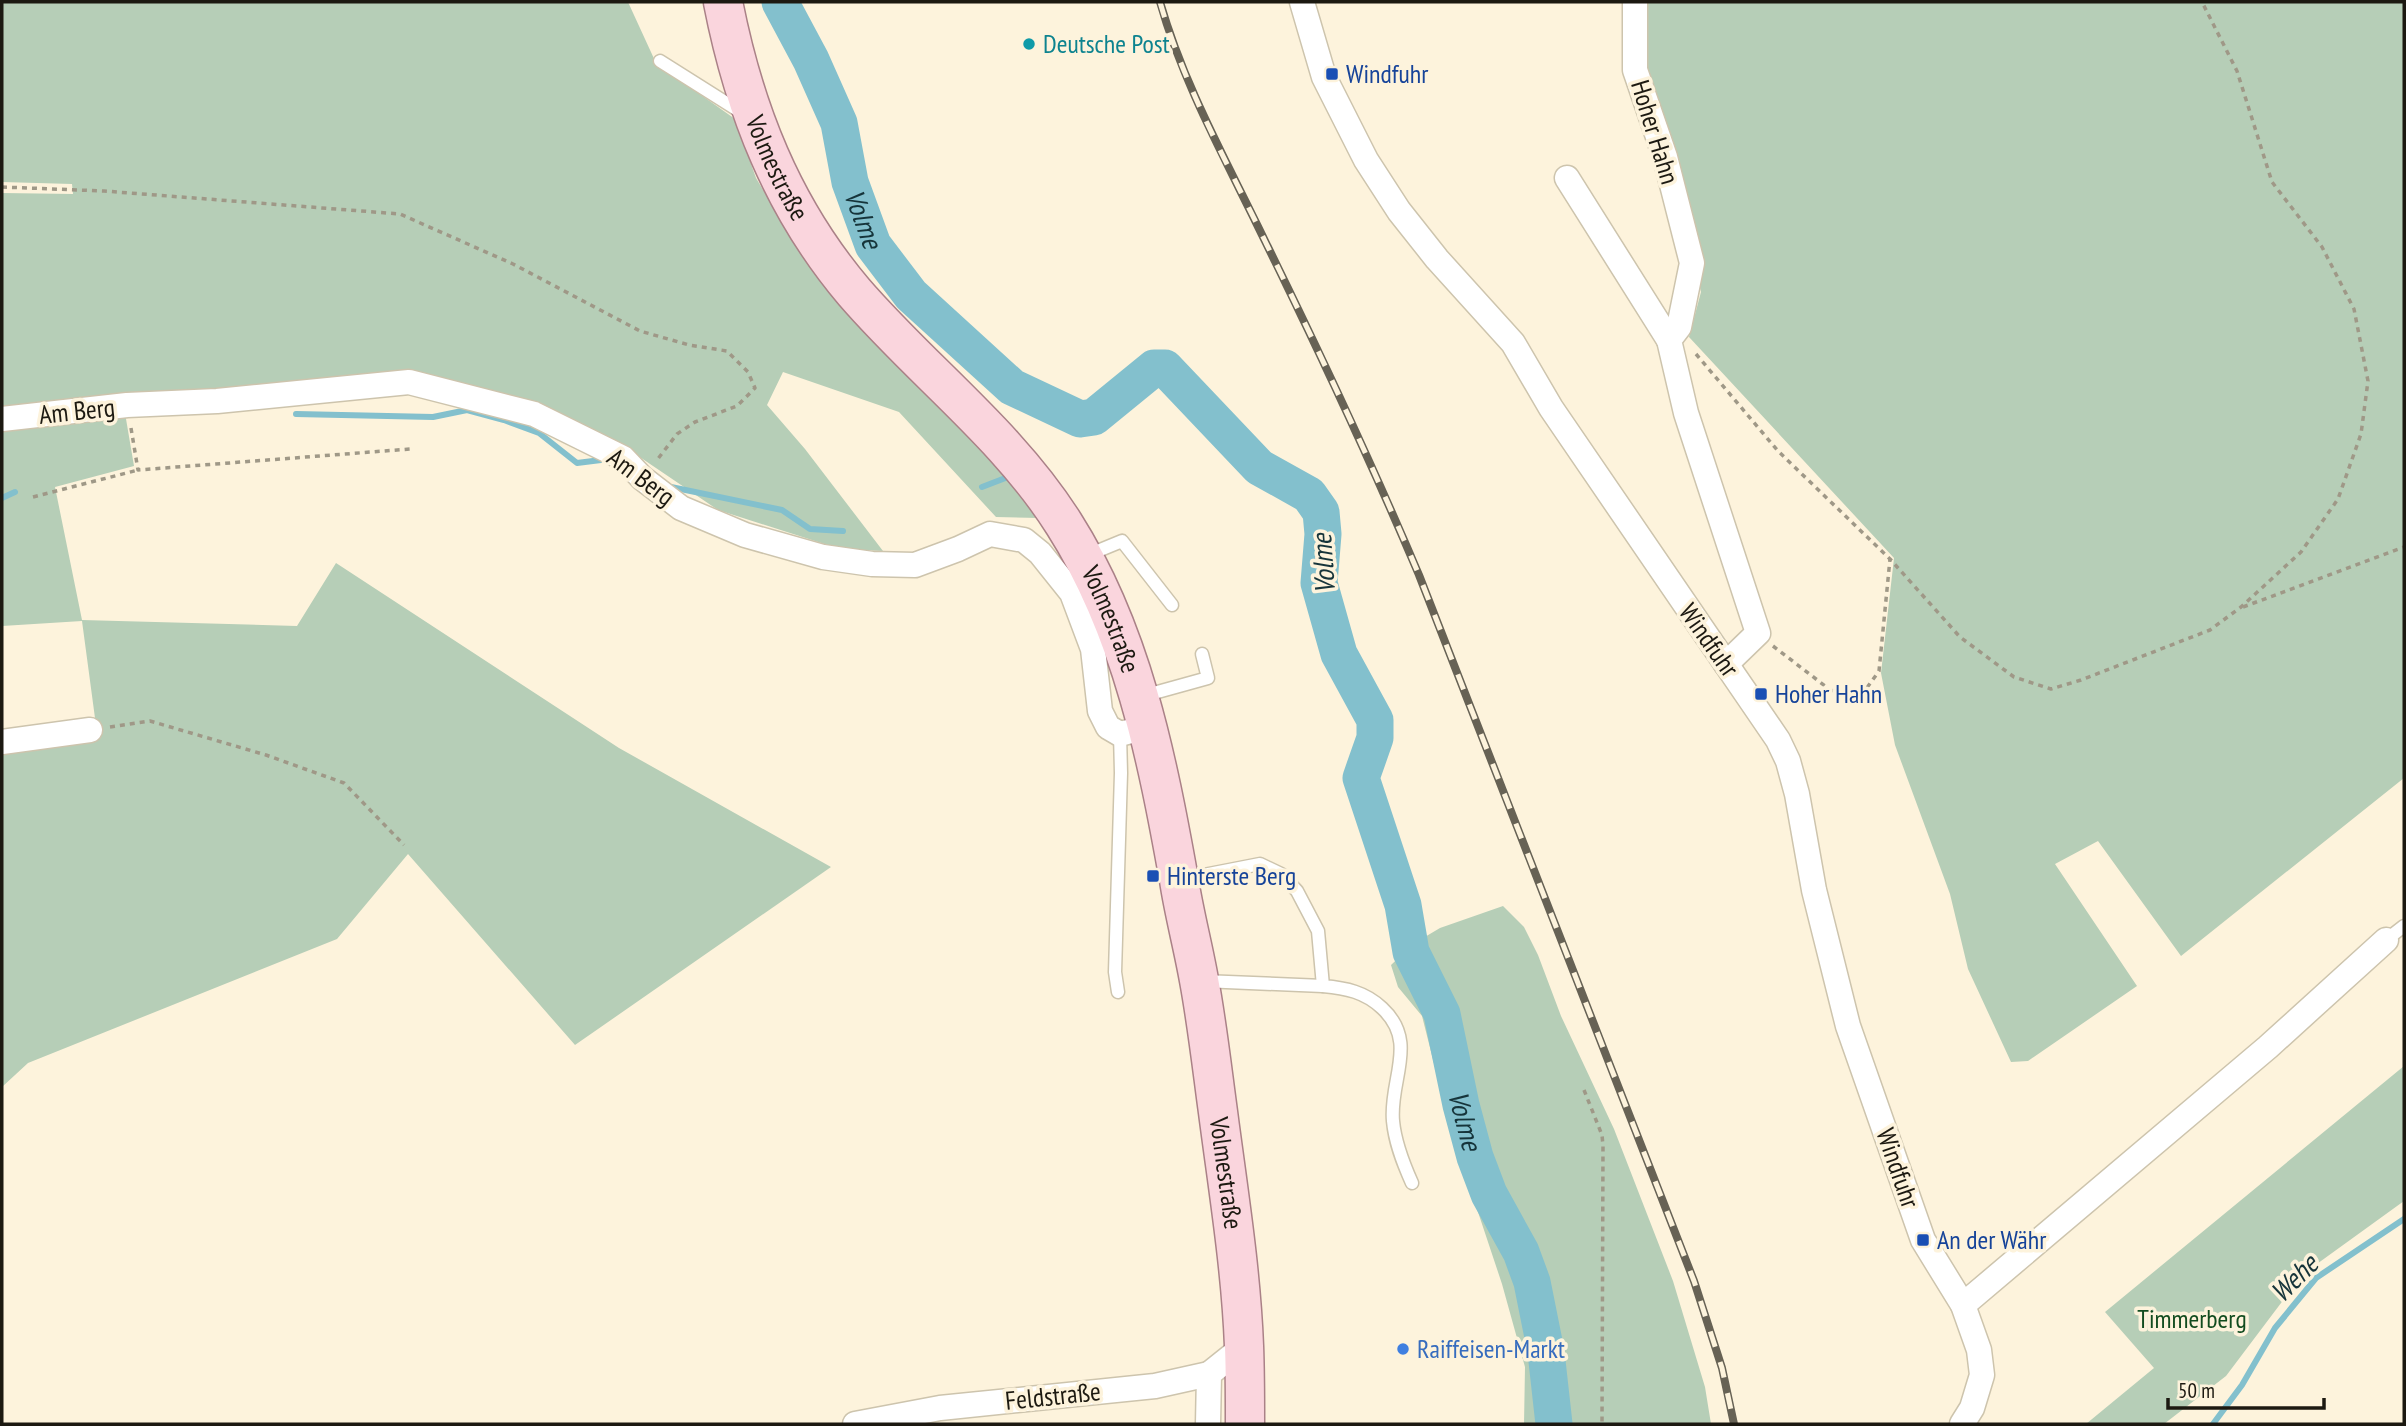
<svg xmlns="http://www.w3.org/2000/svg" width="2406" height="1426" viewBox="0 0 2406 1426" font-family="'PT Sans Narrow',sans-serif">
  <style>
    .green { fill: #b6ceb7 }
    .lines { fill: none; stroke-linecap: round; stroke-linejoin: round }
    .stream { stroke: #83c0cd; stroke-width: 6 }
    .river { stroke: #83c0cd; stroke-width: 37 }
    .lane-casing { stroke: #cdc4ad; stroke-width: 15 }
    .street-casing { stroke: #cdc4ad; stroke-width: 27 }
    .primary-casing { stroke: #aa8187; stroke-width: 41 }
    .path { stroke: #9f9887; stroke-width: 3.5; stroke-dasharray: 5 5; stroke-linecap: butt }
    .lane { stroke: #fff; stroke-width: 12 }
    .street { stroke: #fff; stroke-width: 24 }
    .primary { stroke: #fad5dd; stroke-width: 38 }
    .rail-casing { stroke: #676255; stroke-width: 8 }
    .rail { stroke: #fdf3dc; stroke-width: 5; stroke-dasharray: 16; stroke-linecap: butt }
    .culture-dot { fill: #0f9aa8; stroke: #fdf3dc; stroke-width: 2.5 }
    .transit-dot { fill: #1a4fb4; stroke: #fdf3dc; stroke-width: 2.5 }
    .shop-dot { fill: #3f7fe0; stroke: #fdf3dc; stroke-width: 2.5 }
    .labels { text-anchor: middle; stroke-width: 7; stroke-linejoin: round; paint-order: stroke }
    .culture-label { font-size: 26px; fill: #0d838f; stroke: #fdf3dc; text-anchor: start }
    .transit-label { font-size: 26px; fill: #164399; stroke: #fdf3dc; text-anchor: start }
    .street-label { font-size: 26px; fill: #1c1911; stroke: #fdf3dc }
    .park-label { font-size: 26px; fill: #124c1f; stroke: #fdf3dc }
    .shop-label { font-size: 26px; fill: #366cbe; stroke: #fdf3dc; text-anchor: start }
    .water-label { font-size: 28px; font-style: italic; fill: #16343a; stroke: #fdf3dc }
  </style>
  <rect width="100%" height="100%" fill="#fdf3dc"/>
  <!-- green -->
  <g class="green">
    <path d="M2 2H628L656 63 735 119 756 178 799 250 857 325 973 436 1039 518 996 517 899 412 783 372 767 405 805 449 883 551 840 549 718 510 622 445 406 375 2 409V193L73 194 72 184 2 182Z"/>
    <path d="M1643 2H2404V778L2181 956 2098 841 2055 864 2137 986 2028 1061 2011 1062 1968 969 1950 894 1895 745 1881 673 1894 558 1689 337 1701 292 1644 52Z"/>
    <path d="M125 413 134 466 55 487 82 620 297 626 336 563 619 748 831 867 575 1045 408 854 337 939 28 1063 2 1087V747L97 733 82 621 2 626V429Z"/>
    <path d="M1503 906 1524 927 1538 955 1561 1016 1614 1129 1673 1281 1705 1387 1711 1424H1524L1525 1367 1502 1284 1451 1131 1422 1016 1398 987 1391 965 1413 944 1440 928Z"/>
    <path d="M2404 1066V1201L2303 1274 2226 1376 2164 1424H2086L2154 1368 2105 1312Z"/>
  </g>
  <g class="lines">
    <!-- stream -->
    <g class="stream">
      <path d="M296 414 433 417 467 410 504 420 539 433 577 463 601 460"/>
      <path d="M671 487 782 510 810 529 843 531"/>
      <path d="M982 487 1008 477"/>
      <path d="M2 498 15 492"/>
      <path d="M2213 1424 2242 1385 2275 1328 2316 1278 2404 1219"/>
    </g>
    <!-- river -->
    <path class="river" id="s1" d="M780 2 811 60 839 123 850 182 873 245 911 295 1012 387 1080 419 1094 417 1154 368H1165L1259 467 1309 495 1321 512 1323 534 1319 583 1339 654 1375 720V738L1361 778 1403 905 1411 952 1442 1014 1461 1105 1475 1157 1489 1194 1521 1252 1532 1282 1546 1352 1554 1424"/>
    <defs>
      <g id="lane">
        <path d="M660 61 744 114"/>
        <path d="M1088 555 1122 541 1172 605"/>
        <path d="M1143 696 1208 678 1202 654"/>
        <path d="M1183 879 1260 864 1281 874 1297 891 1318 931 1323 986C1346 988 1365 992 1382 1008 1419 1042 1389 1080 1393 1121 1395 1143 1403 1163 1412 1183"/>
        <path d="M2386 940 2404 926"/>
        <path d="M1203 981 1323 986"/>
        <path d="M1118 992 1115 972 1121 773 1120 734"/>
      </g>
      <g id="street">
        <path d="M1302 2 1324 77 1366 160 1399 211 1437 259 1513 343 1551 408 1778 740 1788 761 1797 794 1814 890 1848 1026 1923 1240 1963 1305 1979 1350 1982 1375 1972 1408 1962 1424"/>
        <path d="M1635 2V70L1665 157 1692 263 1679 327 1669 340 1686 413 1758 633 1726 664"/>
        <path d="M1567 178 1669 340"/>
        <path d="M2 419 127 405 217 401 409 382 534 414 623 458 642 478 681 508 745 535 823 557 872 564 915 565 958 549 990 534 1024 540 1040 553 1072 593 1093 649 1100 711 1108 727 1120 734 1147 727"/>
        <path d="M2 742 90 730"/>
        <path d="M1963 1305 2268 1047 2386 940"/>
        <path d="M855 1424 940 1408 1155 1386 1209 1374"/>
        <path d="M1208 1424 1209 1374 1244 1346"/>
      </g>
      <g id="primary">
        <path id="s2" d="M723 2C744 109 782 207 854 292 922 371 1008 435 1064 524 1132 631 1157 757 1179 880 1184 913 1193 946 1199 980 1207 1023 1212 1068 1218 1112 1228 1189 1241 1268 1244 1346 1245 1372 1245 1398 1245 1424"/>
      </g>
    </defs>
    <!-- lane casing -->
    <use href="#lane" class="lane-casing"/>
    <!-- street casing -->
    <use href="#street" class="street-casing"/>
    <!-- primary casing -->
    <use href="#primary" class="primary-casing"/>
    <!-- path -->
    <g class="path">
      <path d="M2 187 104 191 400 214 513 264 640 331 689 345 727 351 748 372 755 388 737 406 695 422 677 434 657 460"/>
      <path d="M1696 354 1778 451 1890 559 1960 637 2014 677 2051 689 2081 680 2210 630 2241 607 2301 552 2338 499 2361 434 2368 381 2354 309 2322 247 2272 182 2237 71 2202 2"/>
      <path d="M131 428 138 470 410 449"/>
      <path d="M33 497 138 470"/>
      <path d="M2243 607 2404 547"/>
      <path d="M1773 646 1829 689 1856 703 1879 671 1890 559"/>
      <path d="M110 727 150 721 266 755 344 783 404 845"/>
      <path d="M1584 1090 1602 1135 1603 1146 1602 1424"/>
    </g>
    <!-- lane -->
    <use href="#lane" class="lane"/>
    <!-- street -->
    <use href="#street" class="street"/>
    <!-- primary -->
    <use href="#primary" class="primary"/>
    <defs>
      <path id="rail" d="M1160 2C1184 86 1227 162 1265 241 1319 351 1371 462 1419 575L1694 1281 1722 1368 1734 1424"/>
    </defs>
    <!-- rail casing -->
    <use href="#rail" class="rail-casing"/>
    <!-- rail -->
    <use href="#rail" class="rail"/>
  </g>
  <!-- markers -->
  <circle class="culture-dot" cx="1029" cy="44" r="7"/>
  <g class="transit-dot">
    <rect x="1325" y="67" width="14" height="14" rx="3.5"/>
    <rect x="1754" y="687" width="14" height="14" rx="3.5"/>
    <rect x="1146" y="869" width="14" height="14" rx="3.5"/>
    <rect x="1916" y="1233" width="14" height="14" rx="3.5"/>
  </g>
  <circle class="shop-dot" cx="1403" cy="1349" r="7"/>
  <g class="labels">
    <!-- culture labels -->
    <g class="culture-label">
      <text x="1043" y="53">Deutsche Post</text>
    </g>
    <!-- transit labels -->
    <g class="transit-label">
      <text x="1346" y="83">Windfuhr</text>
      <text x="1775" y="703">Hoher Hahn</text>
      <text x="1167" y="885">Hinterste Berg</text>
      <text x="1937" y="1249">An der Währ</text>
    </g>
    <!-- street labels -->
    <g class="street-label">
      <text transform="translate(1655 132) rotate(73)" y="9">Hoher Hahn</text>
      <text dy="9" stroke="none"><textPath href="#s2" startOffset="175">Volmestraße</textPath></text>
      <text transform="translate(77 411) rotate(-6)" y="9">Am Berg</text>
      <text transform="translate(641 477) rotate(37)" y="9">Am Berg</text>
      <text dy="9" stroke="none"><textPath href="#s2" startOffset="742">Volmestraße</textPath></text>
      <text transform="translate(1709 640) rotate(55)" y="9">Windfuhr</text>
      <text transform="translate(1898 1168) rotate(71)" y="9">Windfuhr</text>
      <text dy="9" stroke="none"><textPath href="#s2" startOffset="1309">Volmestraße</textPath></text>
      <text transform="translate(1053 1396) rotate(-6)" y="9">Feldstraße</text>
    </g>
    <!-- park labels -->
    <g class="park-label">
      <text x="2192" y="1328">Timmerberg</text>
    </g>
    <!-- shop labels -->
    <g class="shop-label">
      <text x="1417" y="1358">Raiffeisen-Markt</text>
    </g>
    <!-- water labels -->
    <g class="water-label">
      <text dy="10" stroke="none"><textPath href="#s1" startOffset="234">Volme</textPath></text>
      <text transform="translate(1323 564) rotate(-94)" y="10">Volme</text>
      <text dy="10" stroke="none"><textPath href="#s1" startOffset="1494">Volme</textPath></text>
      <text transform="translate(2294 1278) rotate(-45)" y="10">Wehe</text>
    </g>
  </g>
  <!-- border -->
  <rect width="2406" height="1426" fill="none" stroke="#1c1911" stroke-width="7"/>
  <!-- scale -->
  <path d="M2168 1398v10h156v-10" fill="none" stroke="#1c1911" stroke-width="3.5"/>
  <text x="2178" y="1398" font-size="21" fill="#1c1911" stroke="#fdf3dc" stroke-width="5" paint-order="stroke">50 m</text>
</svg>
